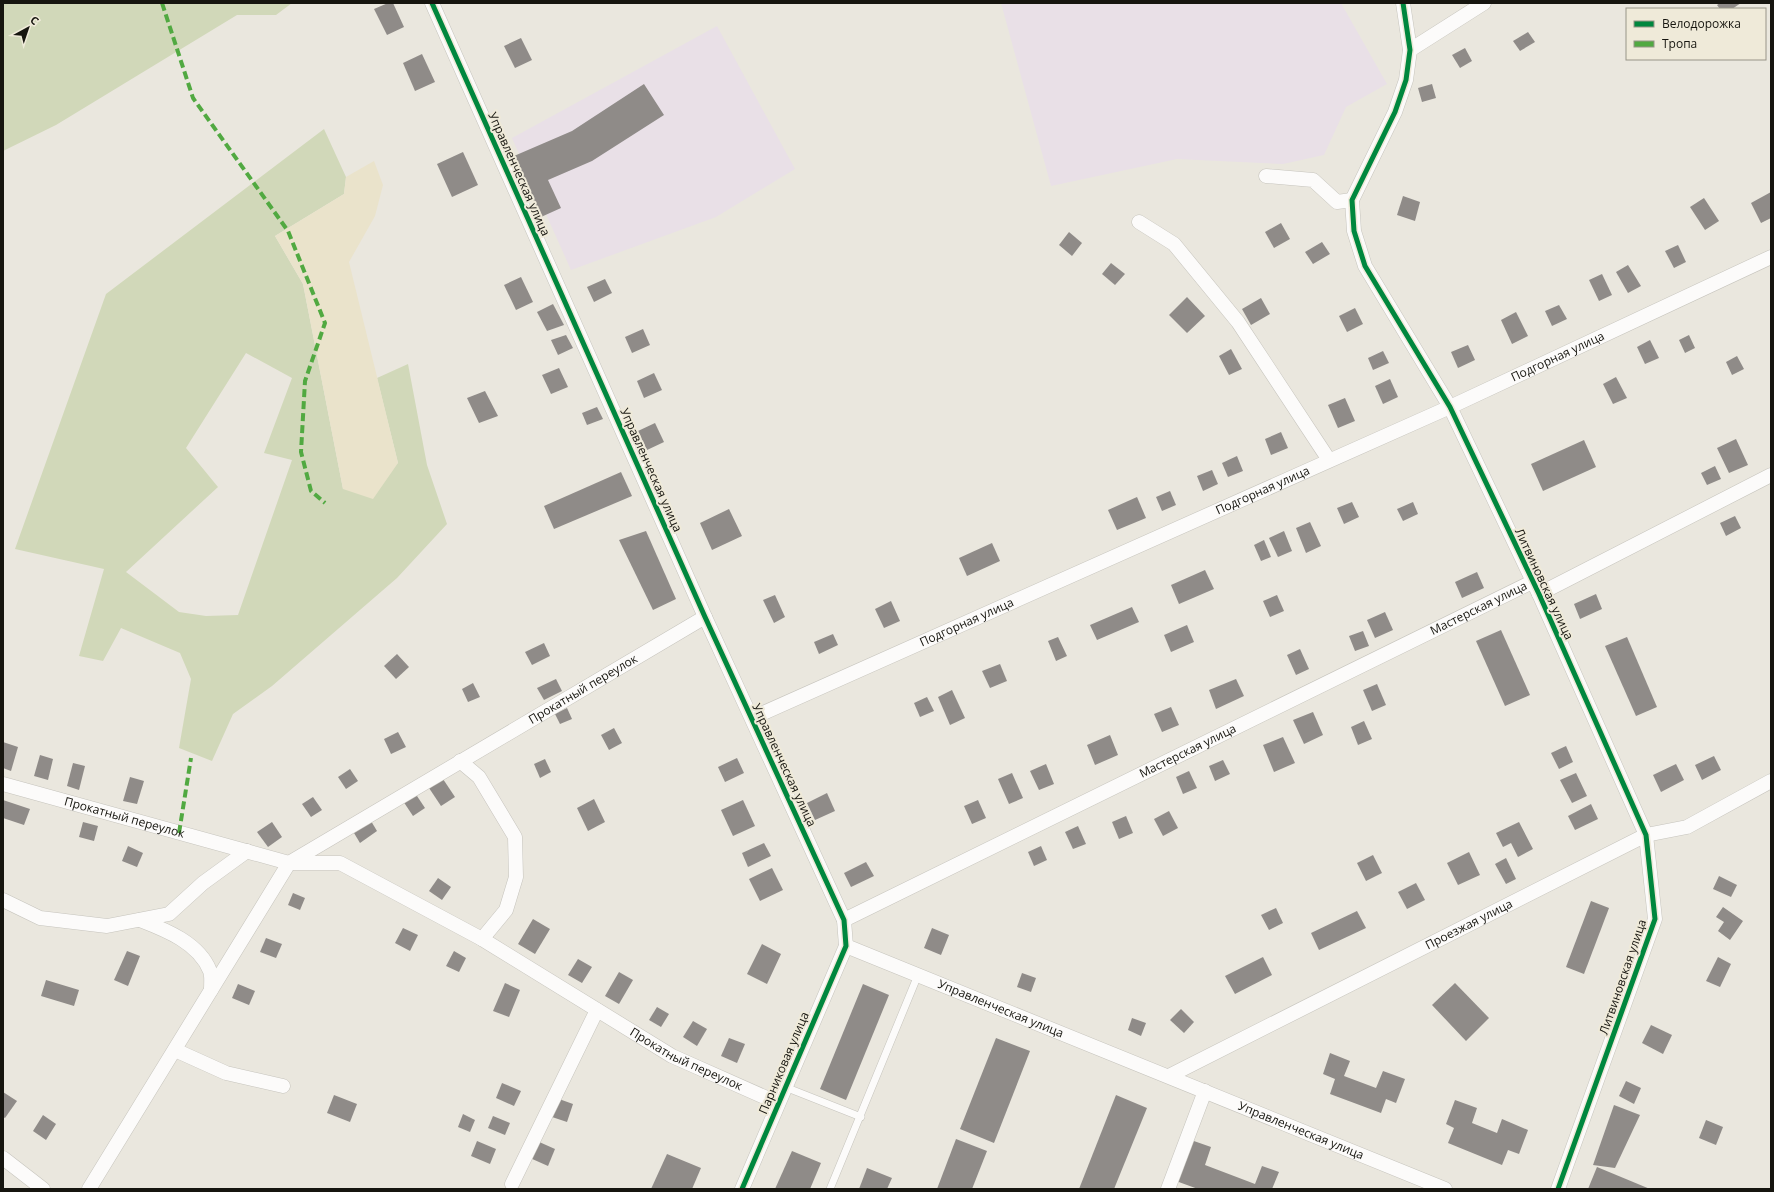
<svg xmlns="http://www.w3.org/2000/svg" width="1774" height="1192" viewBox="0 0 1774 1192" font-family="'Open Sans',sans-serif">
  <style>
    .industrial { fill: #e9e0e7 }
    .green { fill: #d1d8b9; fill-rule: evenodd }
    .sand { fill: #eae3cb }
    .building { fill: #8f8b88 }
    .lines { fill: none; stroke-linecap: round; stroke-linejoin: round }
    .service-casing { stroke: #c6c4bd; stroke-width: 8 }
    .minor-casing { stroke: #c6c4bd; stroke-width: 15 }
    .service { stroke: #fcfbfa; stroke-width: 7 }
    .minor { stroke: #fcfbfa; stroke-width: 14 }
    .quiet { stroke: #51a941; stroke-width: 4; stroke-dasharray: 8 4; stroke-linecap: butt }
    .cycleway-casing { stroke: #efead9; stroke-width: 8 }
    .cycleway { stroke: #00873e; stroke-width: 5 }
    .labels { text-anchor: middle; stroke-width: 4; stroke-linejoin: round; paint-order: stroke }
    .street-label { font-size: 12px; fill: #16150f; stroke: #efead9 }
  </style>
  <rect width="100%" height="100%" fill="#eae7de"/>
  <!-- industrial -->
  <g class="industrial">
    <path d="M1001 3H1341L1387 84 1346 107 1324 155 1283 164 1177 159 1051 186Z"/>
    <path d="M717 26 795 169 716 217 571 270 512 138Z"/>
  </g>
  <!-- green -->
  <g class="green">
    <path d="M3 3H292L276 15H237L56 125 3 151Z"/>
    <path d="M324 129 346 177 344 194 275 236 303 284 343 489 398 463 377 378 408 364 427 465 447 524 397 578 272 686 233 714 212 761 179 748 191 679 180 653 121 628 103 661 79 656 104 569 15 549 106 294ZM246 353 292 378 264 453 292 460 238 615 206 616 179 612 126 572 218 487 186 448Z"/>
  </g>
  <!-- sand -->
  <path class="sand" d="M374 161 383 185 375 216 349 262 398 463 373 499 343 489 303 284 275 236 344 194 346 177Z"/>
  <!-- building -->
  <g class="building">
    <path d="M388 3H393L404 27 387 35 374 9Z"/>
    <path d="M1720 3H1741L1732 9H1720L1717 5Z"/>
    <path d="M1528 32 1535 42 1520 51 1513 41Z"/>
    <path d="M521 38 532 60 515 68 504 46Z"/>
    <path d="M1465 48 1472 61 1460 68 1452 55Z"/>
    <path d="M422 54 435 82 415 91 403 63Z"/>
    <path d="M644 84 664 115 592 161 548 180 561 208 541 217 514 156 572 131Z"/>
    <path d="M1432 84 1436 98 1422 102 1418 88Z"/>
    <path d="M463 152 478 185 452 197 437 164Z"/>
    <path d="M1771 192V218L1761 223 1751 203Z"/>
    <path d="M1403 196 1420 202 1415 221 1397 215Z"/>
    <path d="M1704 198 1719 221 1705 230 1690 207Z"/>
    <path d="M1281 223 1290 239 1274 248 1265 232Z"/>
    <path d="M1069 232 1082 243 1072 256 1059 245Z"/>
    <path d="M1322 242 1330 254 1313 264 1305 252Z"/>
    <path d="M1678 245 1686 262 1674 268 1665 251Z"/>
    <path d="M1111 263 1125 274 1115 285 1102 274Z"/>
    <path d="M1628 265 1641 286 1628 293 1616 272Z"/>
    <path d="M1602 274 1612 295 1599 301 1589 280Z"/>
    <path d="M521 277 533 302 516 310 504 285Z"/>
    <path d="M605 279 612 293 594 302 587 287Z"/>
    <path d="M1187 297 1205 316 1187 333 1169 315Z"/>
    <path d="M1261 298 1270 314 1251 325 1242 309Z"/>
    <path d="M553 304 564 325 547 331 537 312Z"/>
    <path d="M1559 305 1567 319 1552 326 1545 311Z"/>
    <path d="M1355 308 1363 324 1347 332 1339 316Z"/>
    <path d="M1516 312 1528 336 1512 344 1501 320Z"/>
    <path d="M643 329 650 345 632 353 625 337Z"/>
    <path d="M566 335 573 348 558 355 551 340Z"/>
    <path d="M1689 335 1695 348 1685 353 1679 340Z"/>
    <path d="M1650 340 1659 358 1645 364 1637 347Z"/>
    <path d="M1468 345 1475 360 1458 368 1451 352Z"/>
    <path d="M1231 349 1242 369 1229 375 1219 356Z"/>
    <path d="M1383 351 1389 363 1373 370 1368 358Z"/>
    <path d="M1737 356 1744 369 1732 375 1726 362Z"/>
    <path d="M559 368 568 387 551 394 542 375Z"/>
    <path d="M654 373 662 390 644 398 637 381Z"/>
    <path d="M1616 377 1627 398 1613 404 1603 384Z"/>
    <path d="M1390 379 1398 397 1383 404 1375 386Z"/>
    <path d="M485 391 498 416 479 423 467 398Z"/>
    <path d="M1345 398 1355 421 1338 428 1328 405Z"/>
    <path d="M597 407 603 419 587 425 582 413Z"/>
    <path d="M655 423 664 442 647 450 638 431Z"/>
    <path d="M1281 432 1288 448 1271 455 1265 439Z"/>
    <path d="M1736 439 1748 465 1729 473 1717 448Z"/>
    <path d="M1584 440 1596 467 1543 491 1531 464Z"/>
    <path d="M1237 456 1243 471 1228 477 1222 463Z"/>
    <path d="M1715 466 1721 479 1707 485 1701 473Z"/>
    <path d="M1212 470 1218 484 1203 491 1197 476Z"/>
    <path d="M621 472 632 496 554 529 544 506Z"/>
    <path d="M1170 491 1176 505 1162 511 1156 497Z"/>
    <path d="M1137 497 1146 518 1117 530 1108 510Z"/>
    <path d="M1352 502 1359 517 1344 524 1337 508Z"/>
    <path d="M1413 502 1418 514 1403 521 1397 509Z"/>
    <path d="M729 509 742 536 712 550 700 523Z"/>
    <path d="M1735 516 1741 528 1726 536 1720 523Z"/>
    <path d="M1310 522 1321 546 1306 553 1296 528Z"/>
    <path d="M646 531 676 599 653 610 619 540Z"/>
    <path d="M1284 531 1292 551 1278 557 1269 538Z"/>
    <path d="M1264 540 1271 557 1261 561 1254 545Z"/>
    <path d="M992 543 1000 561 967 576 959 558Z"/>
    <path d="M1205 570 1214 589 1179 604 1171 585Z"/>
    <path d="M1477 572 1484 588 1462 598 1455 582Z"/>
    <path d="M1596 594 1602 609 1580 619 1574 604Z"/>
    <path d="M775 595 785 617 774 623 763 600Z"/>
    <path d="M1277 595 1284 611 1270 617 1263 601Z"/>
    <path d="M891 601 900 621 884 628 875 609Z"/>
    <path d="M1132 607 1139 622 1097 640 1090 625Z"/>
    <path d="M1385 612 1393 630 1375 638 1367 620Z"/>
    <path d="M1187 625 1194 642 1171 652 1164 635Z"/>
    <path d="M1501 630 1530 695 1505 706 1476 641Z"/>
    <path d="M1363 631 1369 646 1355 651 1349 636Z"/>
    <path d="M833 634 838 645 819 654 814 642Z"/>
    <path d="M1058 637 1067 656 1056 661 1048 641Z"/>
    <path d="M1627 637 1657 707 1636 716 1605 646Z"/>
    <path d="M544 643 550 656 532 665 525 652Z"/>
    <path d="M1300 649 1309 669 1296 675 1287 655Z"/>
    <path d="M397 654 409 667 396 679 384 666Z"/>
    <path d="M1000 664 1007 681 990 688 982 671Z"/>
    <path d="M556 679 562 691 544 700 537 688Z"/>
    <path d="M1236 679 1244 696 1216 709 1209 690Z"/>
    <path d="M473 683 480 697 468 702 462 689Z"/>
    <path d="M1377 684 1386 705 1372 711 1363 690Z"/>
    <path d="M952 690 965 718 950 725 938 697Z"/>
    <path d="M927 697 934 711 920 717 914 703Z"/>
    <path d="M1171 707 1179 725 1162 732 1154 714Z"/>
    <path d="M567 708 572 719 560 724 555 714Z"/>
    <path d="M1313 712 1323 735 1304 744 1293 720Z"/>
    <path d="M1364 721 1372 739 1358 745 1351 727Z"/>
    <path d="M614 728 622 743 609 750 601 735Z"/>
    <path d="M398 732 406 747 391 754 384 739Z"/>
    <path d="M1110 735 1118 755 1095 765 1087 745Z"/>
    <path d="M1283 737 1295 763 1274 772 1263 745Z"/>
    <path d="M3 742 18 747 11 771 3 768Z"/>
    <path d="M1566 746 1573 762 1559 769 1551 753Z"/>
    <path d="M40 755 53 759 48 780 34 776Z"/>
    <path d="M1714 756 1721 770 1702 780 1695 765Z"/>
    <path d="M737 758 744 773 725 782 718 767Z"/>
    <path d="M545 759 551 772 540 778 534 764Z"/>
    <path d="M1223 760 1230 774 1215 781 1209 766Z"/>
    <path d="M73 763 85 766 79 790 67 786Z"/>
    <path d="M1046 764 1054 784 1039 790 1030 771Z"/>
    <path d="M1676 764 1684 780 1661 792 1653 775Z"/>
    <path d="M350 769 358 781 346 789 338 777Z"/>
    <path d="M1189 771 1197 788 1183 794 1176 777Z"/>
    <path d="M1012 773 1023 798 1009 804 998 779Z"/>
    <path d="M1576 773 1587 796 1572 803 1560 780Z"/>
    <path d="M130 777 144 781 137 804 123 801Z"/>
    <path d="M443 779 455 797 441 806 429 788Z"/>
    <path d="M415 793 425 808 413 816 403 801Z"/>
    <path d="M827 793 835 811 815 820 807 803Z"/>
    <path d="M313 797 322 810 311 817 302 804Z"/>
    <path d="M594 799 605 822 588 831 577 808Z"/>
    <path d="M3 800 30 809 24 825 3 818Z"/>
    <path d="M743 800 755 826 733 836 721 810Z"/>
    <path d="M978 800 986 818 972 824 964 806Z"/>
    <path d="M1591 804 1598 819 1575 830 1568 816Z"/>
    <path d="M1169 811 1178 828 1163 836 1154 819Z"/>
    <path d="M1126 816 1133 833 1119 839 1112 822Z"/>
    <path d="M371 821 377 831 360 843 354 833Z"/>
    <path d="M83 822 98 826 94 841 79 837Z"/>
    <path d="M272 822 282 837 268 847 257 832Z"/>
    <path d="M1519 822 1533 849 1518 857 1511 843 1503 847 1496 833Z"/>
    <path d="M1078 826 1086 844 1073 849 1065 832Z"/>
    <path d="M764 843 771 856 748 867 742 853Z"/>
    <path d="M128 846 143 853 137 867 122 861Z"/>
    <path d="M1041 846 1047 860 1034 866 1028 852Z"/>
    <path d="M1469 852 1480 875 1458 885 1447 863Z"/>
    <path d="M1373 855 1382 873 1366 881 1357 863Z"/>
    <path d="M1506 858 1516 879 1506 884 1495 864Z"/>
    <path d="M866 862 874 876 851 887 844 873Z"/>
    <path d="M772 868 783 890 760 901 749 879Z"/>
    <path d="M1719 876 1737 885 1731 897 1713 889Z"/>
    <path d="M438 878 451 887 442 900 429 891Z"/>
    <path d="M1416 883 1425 900 1407 909 1398 892Z"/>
    <path d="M293 893 305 898 300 910 288 905Z"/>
    <path d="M1591 901 1609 908 1584 974 1566 967Z"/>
    <path d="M1723 907 1743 921 1730 940 1718 931 1724 922 1716 917Z"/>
    <path d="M1276 908 1283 923 1269 930 1261 915Z"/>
    <path d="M1357 911 1366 928 1319 950 1311 933Z"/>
    <path d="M533 919 550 929 535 954 518 944Z"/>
    <path d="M403 928 418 935 410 951 395 943Z"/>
    <path d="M932 928 949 935 941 955 924 948Z"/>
    <path d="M266 938 282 944 276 958 260 952Z"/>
    <path d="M762 944 781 954 767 984 747 974Z"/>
    <path d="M127 951 140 956 128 986 114 980Z"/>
    <path d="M454 951 466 958 459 972 446 966Z"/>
    <path d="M1263 957 1272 975 1235 994 1225 976Z"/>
    <path d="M1718 957 1731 964 1720 987 1706 981Z"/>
    <path d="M578 959 592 967 582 983 568 975Z"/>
    <path d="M619 972 633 980 619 1004 605 996Z"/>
    <path d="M1022 973 1036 978 1031 992 1017 987Z"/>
    <path d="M46 980 79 990 74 1006 41 996Z"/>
    <path d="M505 983 520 990 509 1017 493 1011Z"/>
    <path d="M1455 983 1489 1018 1466 1041 1432 1005Z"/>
    <path d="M238 984 255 991 249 1005 232 998Z"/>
    <path d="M863 984 889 995 846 1100 820 1089Z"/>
    <path d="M657 1007 669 1014 661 1027 649 1020Z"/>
    <path d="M1181 1009 1194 1022 1184 1033 1170 1020Z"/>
    <path d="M1132 1018 1146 1023 1141 1036 1128 1030Z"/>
    <path d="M693 1021 707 1029 697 1046 683 1037Z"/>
    <path d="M1651 1025 1672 1035 1663 1054 1642 1043Z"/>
    <path d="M729 1038 745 1044 737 1063 721 1056Z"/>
    <path d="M996 1038 1030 1051 994 1143 960 1129Z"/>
    <path d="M1330 1053 1350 1061 1344 1076 1376 1088 1383 1071 1405 1079 1396 1103 1386 1099 1381 1113 1330 1094 1335 1079 1323 1074Z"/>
    <path d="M1626 1081 1641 1088 1634 1104 1619 1096Z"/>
    <path d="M502 1083 521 1091 514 1106 496 1098Z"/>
    <path d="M3 1092 17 1101 5 1118 3 1117Z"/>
    <path d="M334 1095 357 1104 350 1122 327 1113Z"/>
    <path d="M1116 1095 1147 1108 1114 1189H1079Z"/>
    <path d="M559 1099 573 1104 567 1122 552 1117Z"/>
    <path d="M1455 1100 1477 1108 1472 1123 1497 1133 1502 1119 1528 1130 1519 1154 1508 1150 1502 1165 1448 1143 1454 1128 1446 1124Z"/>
    <path d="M1614 1105 1640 1115 1615 1168 1593 1165Z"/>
    <path d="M463 1114 475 1120 470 1132 458 1127Z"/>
    <path d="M43 1115 56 1124 46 1140 33 1131Z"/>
    <path d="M493 1116 510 1123 505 1135 488 1128Z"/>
    <path d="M1706 1120 1723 1127 1716 1145 1699 1138Z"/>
    <path d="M956 1139 987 1151 972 1189H937Z"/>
    <path d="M1191 1140 1211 1147 1205 1165 1255 1184 1262 1166 1279 1172 1272 1189H1198L1176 1181Z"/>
    <path d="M477 1141 496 1149 490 1164 471 1156Z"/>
    <path d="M537 1141 555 1149 548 1166 530 1158Z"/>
    <path d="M792 1151 821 1163 810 1189H775Z"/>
    <path d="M667 1154 701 1168 692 1189H651Z"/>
    <path d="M1597 1167 1650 1189H1588Z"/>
    <path d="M867 1168 892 1178 887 1189H859Z"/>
  </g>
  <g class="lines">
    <defs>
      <g id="service">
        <path d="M785 1087 861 1117"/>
        <path d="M830 1189 918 975"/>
      </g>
      <g id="minor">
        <path d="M432 3 705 617 844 920 846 946 742 1189"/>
        <path d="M1403 3 1410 50 1406 80 1395 112 1352 200 1354 231 1365 266 1450 407 1539 594 1646 835 1655 919 1558 1189"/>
        <path d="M1410 50 1484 3"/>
        <path d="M1266 176 1313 180 1337 202 1352 200"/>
        <path d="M1139 222 1174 244 1238 322 1329 460"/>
        <path d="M1539 594 1771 475"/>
        <path id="s1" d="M752 718 1450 407 1771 257"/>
        <path d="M460 761 479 777 515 837 516 877 506 910 482 939"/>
        <path id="s2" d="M3 784 289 863H340L482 939 672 1056 778 1103"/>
        <path d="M3 900 40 918 107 926 169 914 203 883 247 851"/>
        <path d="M140 920C166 930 199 943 210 971 212 976 211 984 211 990"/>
        <path id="s3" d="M844 920 1532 582"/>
        <path id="s4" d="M846 946 1445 1189"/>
        <path d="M175 1050 226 1073 283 1086"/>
        <path id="s5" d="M1169 1076 1646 835 1687 827 1771 781"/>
        <path d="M3 1158 43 1189"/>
        <path d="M512 1184 597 1010"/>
        <path id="s6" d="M89 1189 289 863 705 617"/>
        <path d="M1168 1189 1205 1091"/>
      </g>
    </defs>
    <!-- service casing -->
    <use href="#service" class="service-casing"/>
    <!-- minor casing -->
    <use href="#minor" class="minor-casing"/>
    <!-- service -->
    <use href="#service" class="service"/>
    <!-- minor -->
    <use href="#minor" class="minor"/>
    <!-- quiet -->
    <g class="quiet">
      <path d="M162 3 193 98 288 231 325 323 305 381 301 452 311 491 325 503"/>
      <path d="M179 833 191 758"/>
    </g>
    <defs>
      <g id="cycleway">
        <path d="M432 3 705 617 844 920 846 946 742 1189"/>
        <path d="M1403 3 1410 50 1406 80 1395 112 1352 200 1354 231 1365 266 1450 407 1539 594 1646 835 1655 919 1558 1189"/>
      </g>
    </defs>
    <!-- cycleway casing -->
    <use href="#cycleway" class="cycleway-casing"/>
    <!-- cycleway -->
    <use href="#cycleway" class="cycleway"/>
  </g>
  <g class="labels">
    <!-- street labels -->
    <g class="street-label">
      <text transform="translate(519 174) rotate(66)" y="4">Управленческая улица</text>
      <text dy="4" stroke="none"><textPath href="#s1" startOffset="883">Подгорная улица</textPath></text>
      <text transform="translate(651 470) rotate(66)" y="4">Управленческая улица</text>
      <text dy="4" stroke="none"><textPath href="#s1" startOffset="559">Подгорная улица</textPath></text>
      <text transform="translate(1544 584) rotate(65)" y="4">Литвиновская улица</text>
      <text dy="4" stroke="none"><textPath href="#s3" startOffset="707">Мастерская улица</textPath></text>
      <text dy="4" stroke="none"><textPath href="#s1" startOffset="235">Подгорная улица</textPath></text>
      <text dy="4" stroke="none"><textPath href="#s6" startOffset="724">Прокатный переулок</textPath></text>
      <text dy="4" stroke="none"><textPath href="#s3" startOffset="383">Мастерская улица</textPath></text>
      <text transform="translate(784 765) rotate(65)" y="4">Управленческая улица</text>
      <text dy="4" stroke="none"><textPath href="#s2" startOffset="126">Прокатный переулок</textPath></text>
      <text dy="4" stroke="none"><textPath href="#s5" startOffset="336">Проезжая улица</textPath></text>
      <text transform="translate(1623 977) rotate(-71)" y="4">Литвиновская улица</text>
      <text dy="4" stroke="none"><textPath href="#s4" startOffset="167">Управленческая улица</textPath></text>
      <text dy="4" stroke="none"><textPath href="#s2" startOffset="746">Прокатный переулок</textPath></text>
      <text transform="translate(784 1063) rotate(-67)" y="4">Парниковая улица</text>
      <text dy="4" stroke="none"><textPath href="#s4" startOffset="491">Управленческая улица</textPath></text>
    </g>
  </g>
  <!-- border -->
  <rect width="1774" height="1192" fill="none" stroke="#16150f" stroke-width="8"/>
  <!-- legend -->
  <rect x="1626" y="8" width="140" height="52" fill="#efead9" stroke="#989588"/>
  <rect x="1634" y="21" width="20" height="6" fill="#00873e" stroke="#989588"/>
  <text x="1662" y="28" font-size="12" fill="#16150f">Велодорожка</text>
  <rect x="1634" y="41" width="20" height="6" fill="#51a941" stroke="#989588"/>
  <text x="1662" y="48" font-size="12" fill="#16150f">Тропа</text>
  <!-- north arrow -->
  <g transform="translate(28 28) rotate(40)" stroke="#efead9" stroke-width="3" paint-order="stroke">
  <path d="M0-3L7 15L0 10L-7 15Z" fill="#16150f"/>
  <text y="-6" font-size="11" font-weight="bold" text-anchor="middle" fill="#16150f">С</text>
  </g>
</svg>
